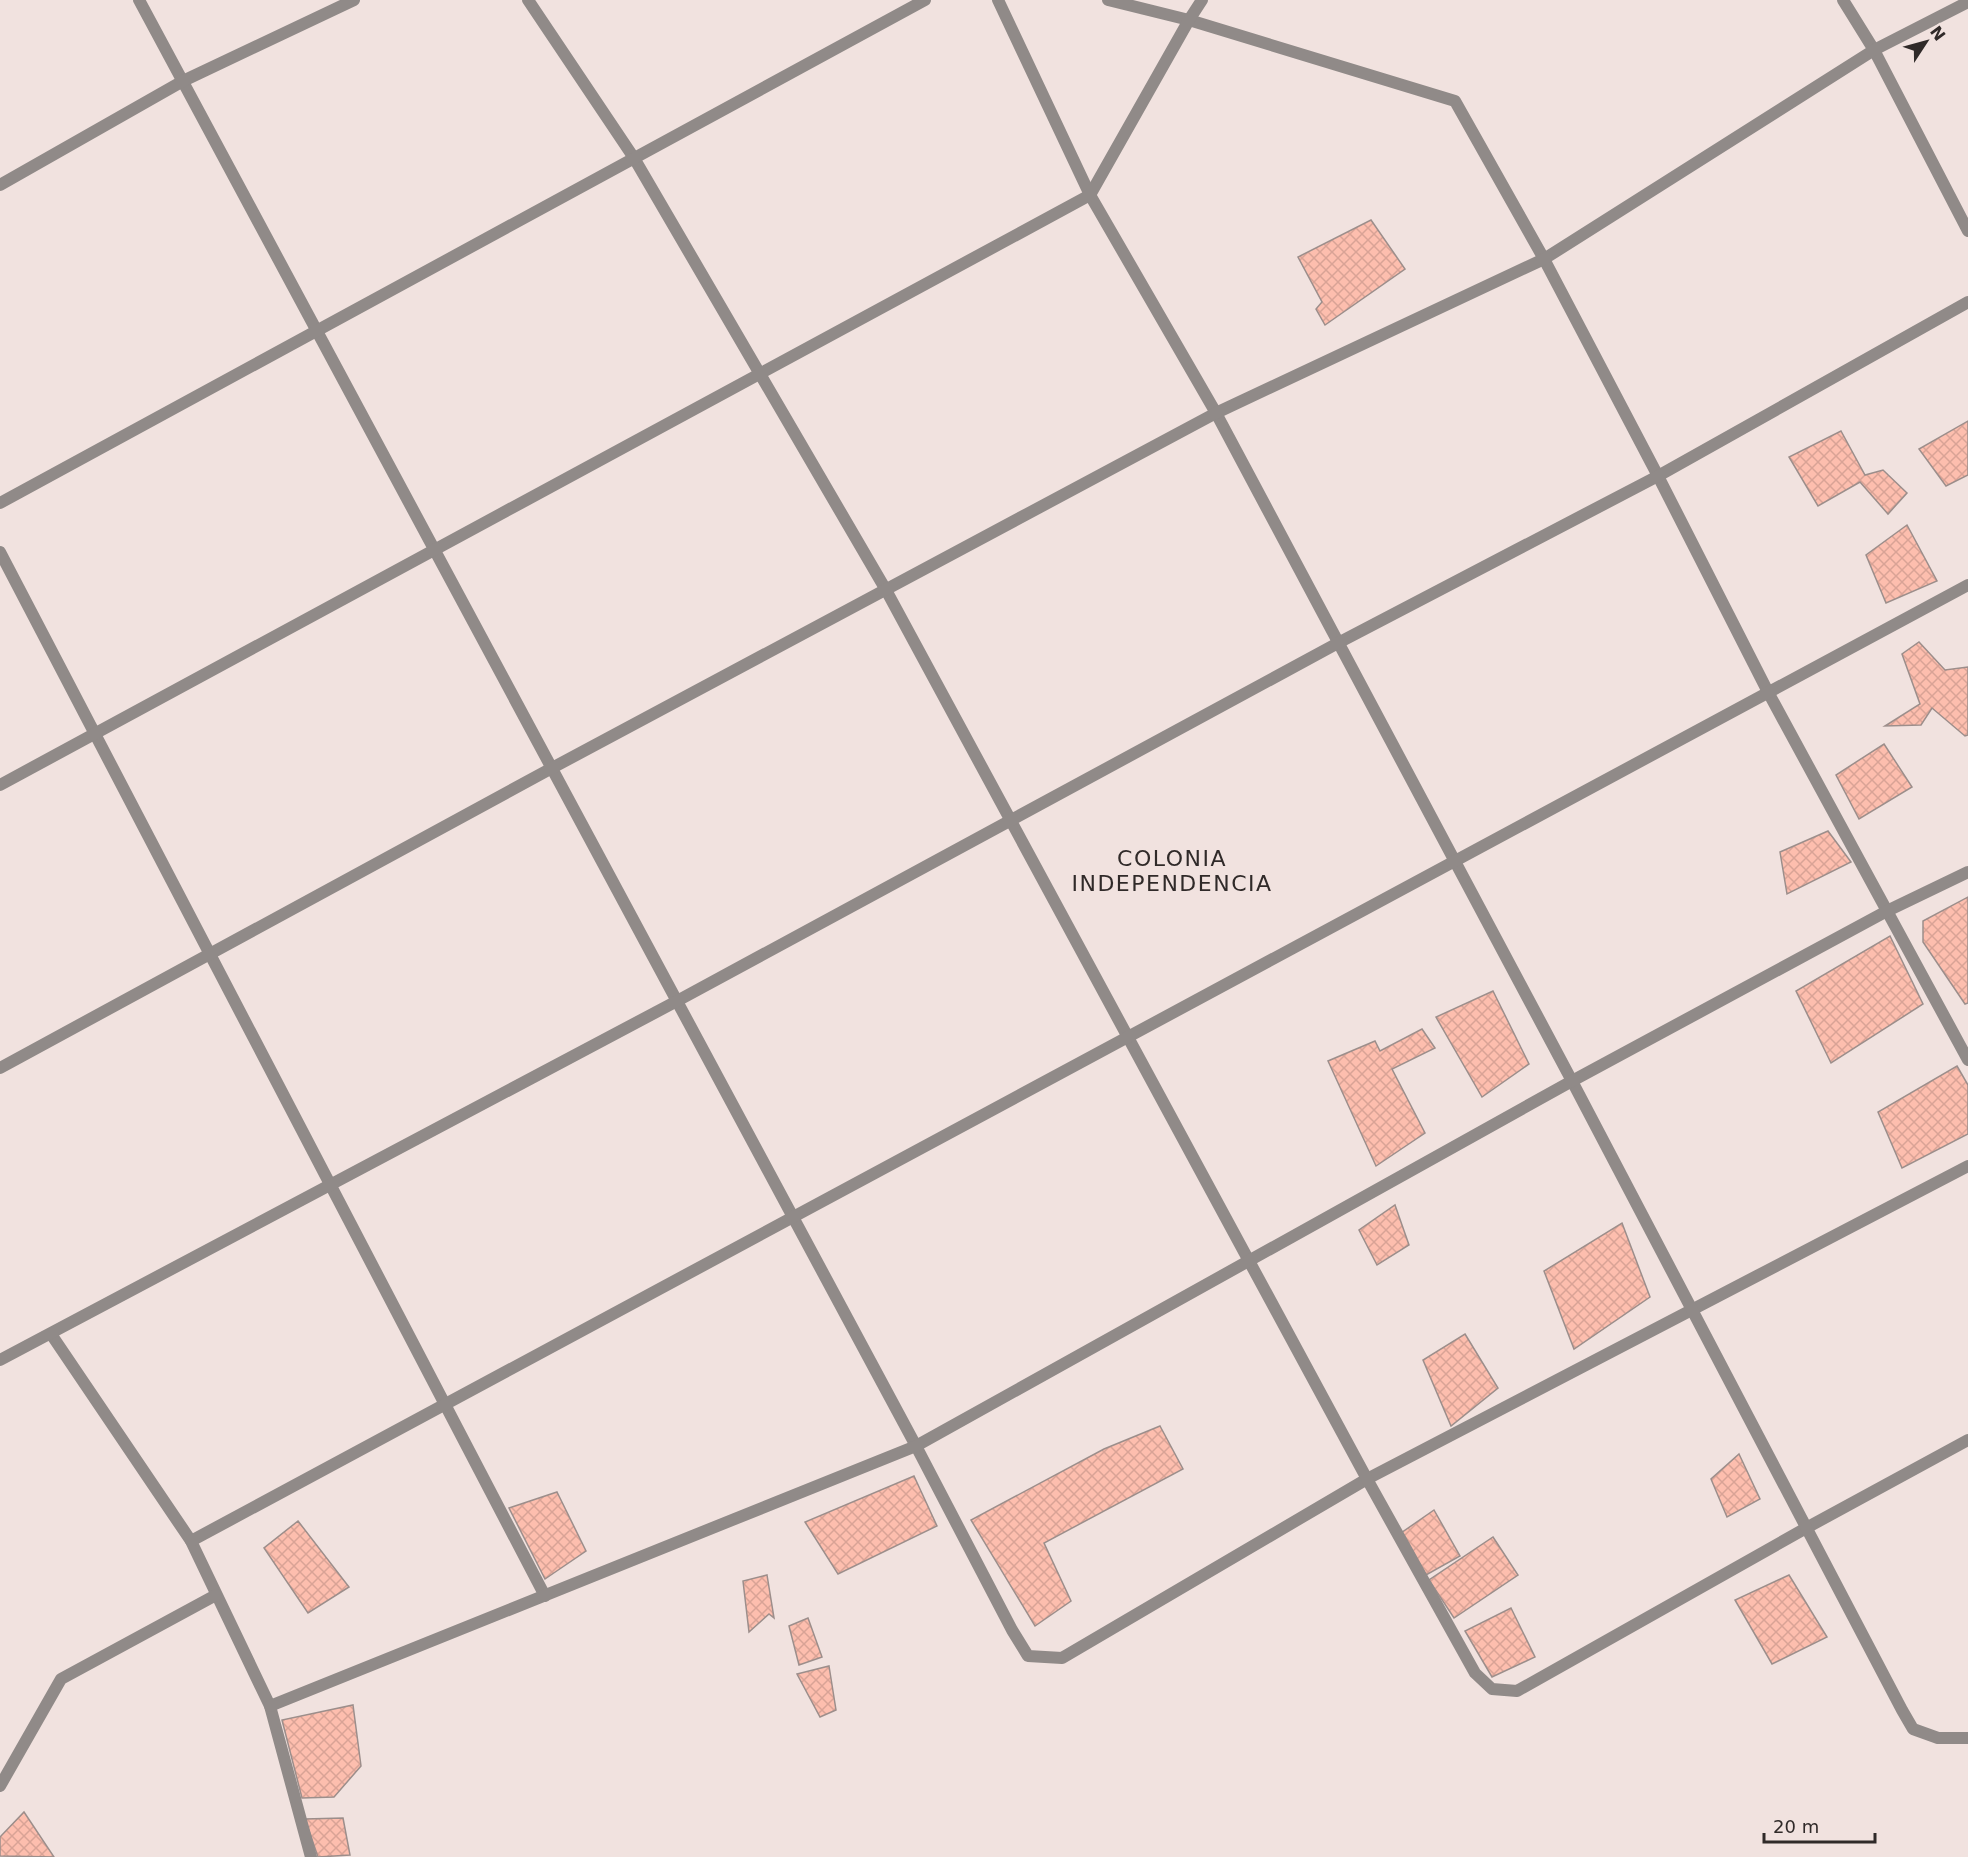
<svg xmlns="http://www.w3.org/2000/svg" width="1968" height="1857" viewBox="0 0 1968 1857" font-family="'DejaVu Sans',sans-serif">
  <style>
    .building { fill: url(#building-cross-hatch); stroke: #9c8e8b; stroke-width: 1.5 }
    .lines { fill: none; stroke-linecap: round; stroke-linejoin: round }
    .minor { stroke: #908a88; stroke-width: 12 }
    .labels { text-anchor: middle; stroke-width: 5; stroke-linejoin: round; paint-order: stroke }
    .neighbourhood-label { font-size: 22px; letter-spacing: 1.5px; fill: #302a29; stroke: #f1e2df }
  </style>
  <defs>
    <pattern id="building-cross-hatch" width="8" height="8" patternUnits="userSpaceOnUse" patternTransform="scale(1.5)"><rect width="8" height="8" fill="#fdbeae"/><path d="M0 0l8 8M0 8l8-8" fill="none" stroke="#d9a396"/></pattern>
  </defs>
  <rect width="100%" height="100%" fill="#f1e2df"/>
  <!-- building -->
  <g class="building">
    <path d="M1371 220 1405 269 1325 325 1316 309 1322 302 1298 257Z"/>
    <path d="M1968 421V475L1946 486 1919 449Z"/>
    <path d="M1841 431 1865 475 1883 470 1907 493 1888 514 1860 482 1818 506 1789 457Z"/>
    <path d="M1907 525 1937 581 1886 603 1866 555Z"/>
    <path d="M1919 642 1945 670 1968 667V735L1965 736 1932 708 1921 725 1885 726 1920 704 1902 654Z"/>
    <path d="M1884 744 1912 787 1859 819 1836 775Z"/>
    <path d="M1828 831 1851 862 1787 894 1780 852Z"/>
    <path d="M1968 897V1003L1965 1004 1923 942V921Z"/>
    <path d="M1890 936 1923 1004 1831 1063 1796 991Z"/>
    <path d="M1493 991 1529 1064 1482 1097 1436 1017Z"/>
    <path d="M1422 1029 1435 1048 1392 1069 1425 1133 1376 1166 1328 1061 1375 1041 1380 1051Z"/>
    <path d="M1957 1066 1968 1085V1134L1902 1168 1878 1112Z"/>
    <path d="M1395 1205 1409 1245 1377 1265 1359 1230Z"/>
    <path d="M1622 1223 1650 1297 1574 1349 1544 1271Z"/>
    <path d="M1465 1334 1498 1388 1451 1426 1423 1360Z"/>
    <path d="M1160 1426 1183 1469 1044 1543 1071 1601 1035 1626 971 1520 1104 1449Z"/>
    <path d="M1739 1454 1760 1499 1727 1517 1711 1479Z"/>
    <path d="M914 1476 937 1526 838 1574 805 1522Z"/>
    <path d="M557 1492 586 1551 545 1579 509 1508Z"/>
    <path d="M1434 1510 1460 1556 1426 1575 1401 1533Z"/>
    <path d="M298 1521 349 1587 308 1613 264 1548Z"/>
    <path d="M1493 1537 1518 1575 1454 1618 1429 1580Z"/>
    <path d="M767 1575 774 1618 769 1614 749 1632 743 1581Z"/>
    <path d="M1789 1575 1827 1637 1772 1664 1735 1600Z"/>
    <path d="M1511 1608 1535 1657 1492 1677 1465 1631Z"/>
    <path d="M808 1618 822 1657 799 1665 789 1626Z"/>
    <path d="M829 1666 836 1710 820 1717 797 1674Z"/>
    <path d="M353 1705 361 1766 334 1797 302 1798 282 1720Z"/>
    <path d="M24 1812 54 1857 0 1856V1837Z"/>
    <path d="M343 1818 350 1855 318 1857 305 1819Z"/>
  </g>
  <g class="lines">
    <!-- minor -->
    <g class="minor">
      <path d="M139 0 916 1446 1012 1630 1028 1656 1062 1658 1367 1479 1968 1166"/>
      <path d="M528 0 634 158 886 590 1367 1479 1475 1673 1492 1689 1517 1691 1808 1527 1968 1440"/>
      <path d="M998 0 1090 195 1216 413 1572 1081 1902 1710 1913 1729 1938 1738H1968"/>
      <path d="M1108 0 1189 20 1455 101 1544 259 1658 476 1768 692 1968 1060"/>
      <path d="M1843 0 1874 50 1968 231"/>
      <path d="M0 185 183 81 354 0"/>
      <path d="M0 503 925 0"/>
      <path d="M0 552 545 1596"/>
      <path d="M0 785 1090 195 1189 20 1202 0"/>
      <path d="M0 1068 552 768 1216 413 1544 259 1874 50 1968 2"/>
      <path d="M51 1334 191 1541 270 1706 311 1857"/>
      <path d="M0 1360 677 1001 1338 643 1658 476 1968 302"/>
      <path d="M191 1541 1968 585"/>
      <path d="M270 1706 916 1446 1572 1081 1887 911 1968 872"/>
      <path d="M0 1786 61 1679 216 1595"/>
    </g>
  </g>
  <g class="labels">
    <!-- neighbourhood labels -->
    <g class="neighbourhood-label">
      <text x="1172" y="866">COLONIA<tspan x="1172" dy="25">INDEPENDENCIA</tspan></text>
    </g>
  </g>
  <!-- north arrow -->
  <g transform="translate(1926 42) rotate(54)" stroke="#f1e2df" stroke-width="4.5" paint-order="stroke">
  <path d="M0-4.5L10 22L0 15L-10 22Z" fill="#302a29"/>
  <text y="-9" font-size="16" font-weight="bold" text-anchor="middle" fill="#302a29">N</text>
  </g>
  <!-- scale -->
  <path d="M1764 1833v9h111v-9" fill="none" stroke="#302a29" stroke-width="3"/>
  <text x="1773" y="1833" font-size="18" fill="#302a29" stroke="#f1e2df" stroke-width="4.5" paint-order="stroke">20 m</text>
</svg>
